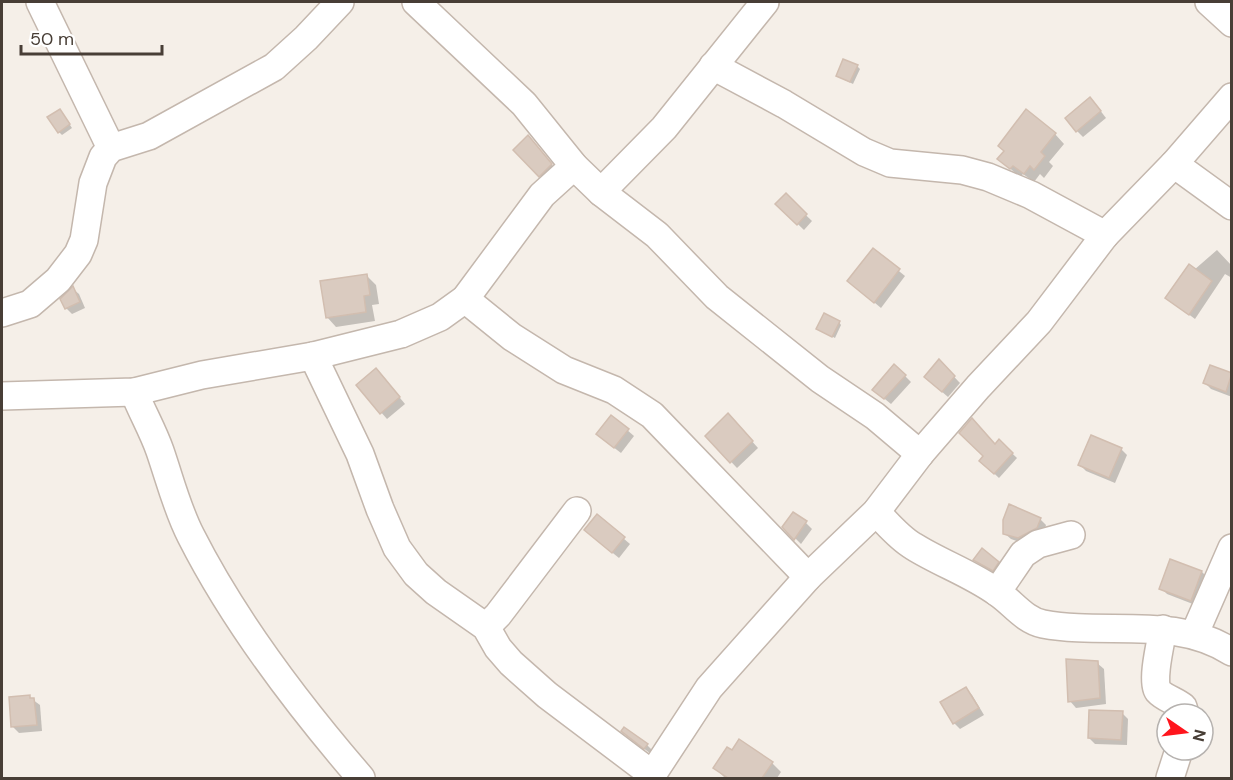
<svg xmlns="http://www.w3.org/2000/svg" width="1233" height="780" viewBox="0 0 1233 780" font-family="'DM Sans',sans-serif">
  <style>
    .shadow { fill: #0003 }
    .building { fill: #dacbc0; stroke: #d2beb0; stroke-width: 1.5 }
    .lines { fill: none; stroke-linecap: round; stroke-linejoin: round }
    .minor-casing { stroke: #c4b7ad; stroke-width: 30 }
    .minor { stroke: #fff; stroke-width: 27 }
  </style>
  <rect width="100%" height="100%" fill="#f5efe8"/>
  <!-- shadow -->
  <g class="shadow">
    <path d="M857 66 860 69 853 84 837 76Z"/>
    <path d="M1096 105 1106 118 1083 137 1077 131Z"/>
    <path d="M62 113 72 128 62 135 59 132Z"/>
    <path d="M1055 134 1064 144 1049 162 1053 166 1044 178 1040 174 1034 182 1023 174 1020 177 999 159Z"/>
    <path d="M534 143 557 171 546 182 515 150Z"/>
    <path d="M786 196 812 221 804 230 777 204Z"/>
    <path d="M873 250 905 276 881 308 849 281Z"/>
    <path d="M1217 250 1232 266V278L1225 274 1195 319 1167 298 1194 270Z"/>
    <path d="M366 275 376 285 379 304 372 305 375 321 336 327 327 317Z"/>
    <path d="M73 289 79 294 85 308 72 314 66 308Z"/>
    <path d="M839 322 841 325 835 338 818 329Z"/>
    <path d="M939 361 960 383 948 397 932 383Z"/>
    <path d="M1211 367 1232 375V397L1211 389 1205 383Z"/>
    <path d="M382 376 405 404 387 419 358 386Z"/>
    <path d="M905 376 911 382 891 404 880 395Z"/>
    <path d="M612 417 634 436 621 453 604 440Z"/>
    <path d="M734 421 758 448 737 468 707 436Z"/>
    <path d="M999 441 1017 458 999 478 981 461Z"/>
    <path d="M1121 449 1127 455 1115 483 1086 471 1080 465Z"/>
    <path d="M597 516 630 544 619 558 592 536Z"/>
    <path d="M1040 519 1046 525 1043 534 1025 544 1011 539 1004 533Z"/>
    <path d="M806 523 812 529 801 544 784 527Z"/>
    <path d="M975 559 998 563 1004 569 999 576 981 565Z"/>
    <path d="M1202 572 1208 578 1198 606 1167 594 1161 588Z"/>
    <path d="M1097 663 1104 669 1106 704 1076 708 1070 701Z"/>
    <path d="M966 689 972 695 984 715 960 729 954 723Z"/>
    <path d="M29 697 40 705 42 731 19 733 13 727Z"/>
    <path d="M1122 713 1128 719 1127 745 1095 744 1089 738Z"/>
    <path d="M629 737 647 745 653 751 651 754Z"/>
    <path d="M772 763 781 772 777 778H725L715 768Z"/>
  </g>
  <!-- building -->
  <g class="building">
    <path d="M843 59 858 65 850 82 836 76Z"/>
    <path d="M1090 97 1101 111 1076 132 1065 118Z"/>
    <path d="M60 109 70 124 58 133 47 117Z"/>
    <path d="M1026 109 1056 133 1041 152 1045 156 1034 170 1030 166 1024 174 1013 166 1010 169 997 159 1004 151 998 146Z"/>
    <path d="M528 135 552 164 539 177 513 150Z"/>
    <path d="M786 193 807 214 797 225 775 204Z"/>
    <path d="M873 248 900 269 874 303 847 281Z"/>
    <path d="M1189 264 1212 281 1189 315 1165 298Z"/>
    <path d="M367 274 370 295 364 296 366 312 326 318 320 281Z"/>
    <path d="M73 286 80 302 65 309 60 299Z"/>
    <path d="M824 313 840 321 832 337 816 329Z"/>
    <path d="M939 359 955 376 942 392 924 377Z"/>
    <path d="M894 364 906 375 884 399 872 390Z"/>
    <path d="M1210 365 1232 373 1226 392 1203 383Z"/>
    <path d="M376 368 400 397 380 414 356 385Z"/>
    <path d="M728 413 753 441 730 463 705 436Z"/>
    <path d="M611 415 629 429 614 448 596 434Z"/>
    <path d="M972 418 995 444 999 439 1013 453 994 474 979 461 983 456 959 433Z"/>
    <path d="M1091 435 1122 448 1109 478 1078 465Z"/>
    <path d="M1009 504 1041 518 1037 528 1018 538 1003 534V520Z"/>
    <path d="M793 512 807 521 794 540 782 527Z"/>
    <path d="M597 514 625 537 612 553 584 530Z"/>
    <path d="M982 548 999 562 993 571 973 560Z"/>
    <path d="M1170 559 1202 571 1191 601 1159 589Z"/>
    <path d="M1066 659 1098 661 1100 698 1068 702Z"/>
    <path d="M966 687 979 708 953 724 940 702Z"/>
    <path d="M30 695V698H34L37 725 11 727 9 697Z"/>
    <path d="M1089 710 1123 711 1121 740 1088 738Z"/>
    <path d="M624 727 648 744 644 749 621 731Z"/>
    <path d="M739 739 773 762 762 778H728L713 768 727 747 732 750Z"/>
  </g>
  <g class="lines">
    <defs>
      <g id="minor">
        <path d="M40 2 111 148"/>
        <path d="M416 2 524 104 574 166 601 192 657 235 717 297 820 379 875 416 920 454"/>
        <path d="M1209 2 1232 23"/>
        <path d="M713 66 784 104 864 152 890 163 962 170 988 177 1031 195 1105 235"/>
        <path d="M1174 164 1232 206"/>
        <path d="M601 192 664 128 765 2"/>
        <path d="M465 299 512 337 564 370 614 390 652 415 808 577"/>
        <path d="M2 313 30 304 58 280 78 254 84 240 93 183 103 157 111 148 149 136 274 67 306 38 340 2"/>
        <path d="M313 356 360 454 380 509 397 548 416 574 436 592 486 627 498 648 511 663 547 695 653 775"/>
        <path d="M134 392C142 412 153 431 160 451 170 480 177 509 191 536 235 623 298 705 361 778"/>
        <path d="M2 396 134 392 202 375 313 356 401 334 440 317 465 299 542 195 574 166"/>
        <path d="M876 512C887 523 899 538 913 546 940 563 972 574 998 593 1013 603 1024 620 1043 624 1106 636 1174 615 1232 652"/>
        <path d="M997 592 1023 554 1038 544 1071 535"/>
        <path d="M486 627 498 615 577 511"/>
        <path d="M1163 629C1161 641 1151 682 1158 691 1164 698 1176 701 1183 707L1185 714"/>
        <path d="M1194 635 1232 548"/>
        <path d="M650 778 709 688 808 577 876 512 920 454 978 387 1039 322 1105 235 1174 164 1232 97"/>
        <path d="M1170 778 1179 750"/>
      </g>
    </defs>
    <!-- minor casing -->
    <use href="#minor" class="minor-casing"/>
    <!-- minor -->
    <use href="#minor" class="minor"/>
  </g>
  <!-- border -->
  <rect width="1233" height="780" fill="none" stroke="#483e36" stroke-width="6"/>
  <!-- north arrow -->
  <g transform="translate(1185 732) rotate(104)"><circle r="28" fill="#ffffff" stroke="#b6b2af" stroke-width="1.5"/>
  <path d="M0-4.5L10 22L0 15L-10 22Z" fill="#ff151d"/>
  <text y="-9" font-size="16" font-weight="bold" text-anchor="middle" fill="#483e36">N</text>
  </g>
  <!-- scale -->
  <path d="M21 45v9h141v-9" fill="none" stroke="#483e36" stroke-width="3"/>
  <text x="30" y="45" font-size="18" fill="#483e36" stroke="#ffffff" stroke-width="4.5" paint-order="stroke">50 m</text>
</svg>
